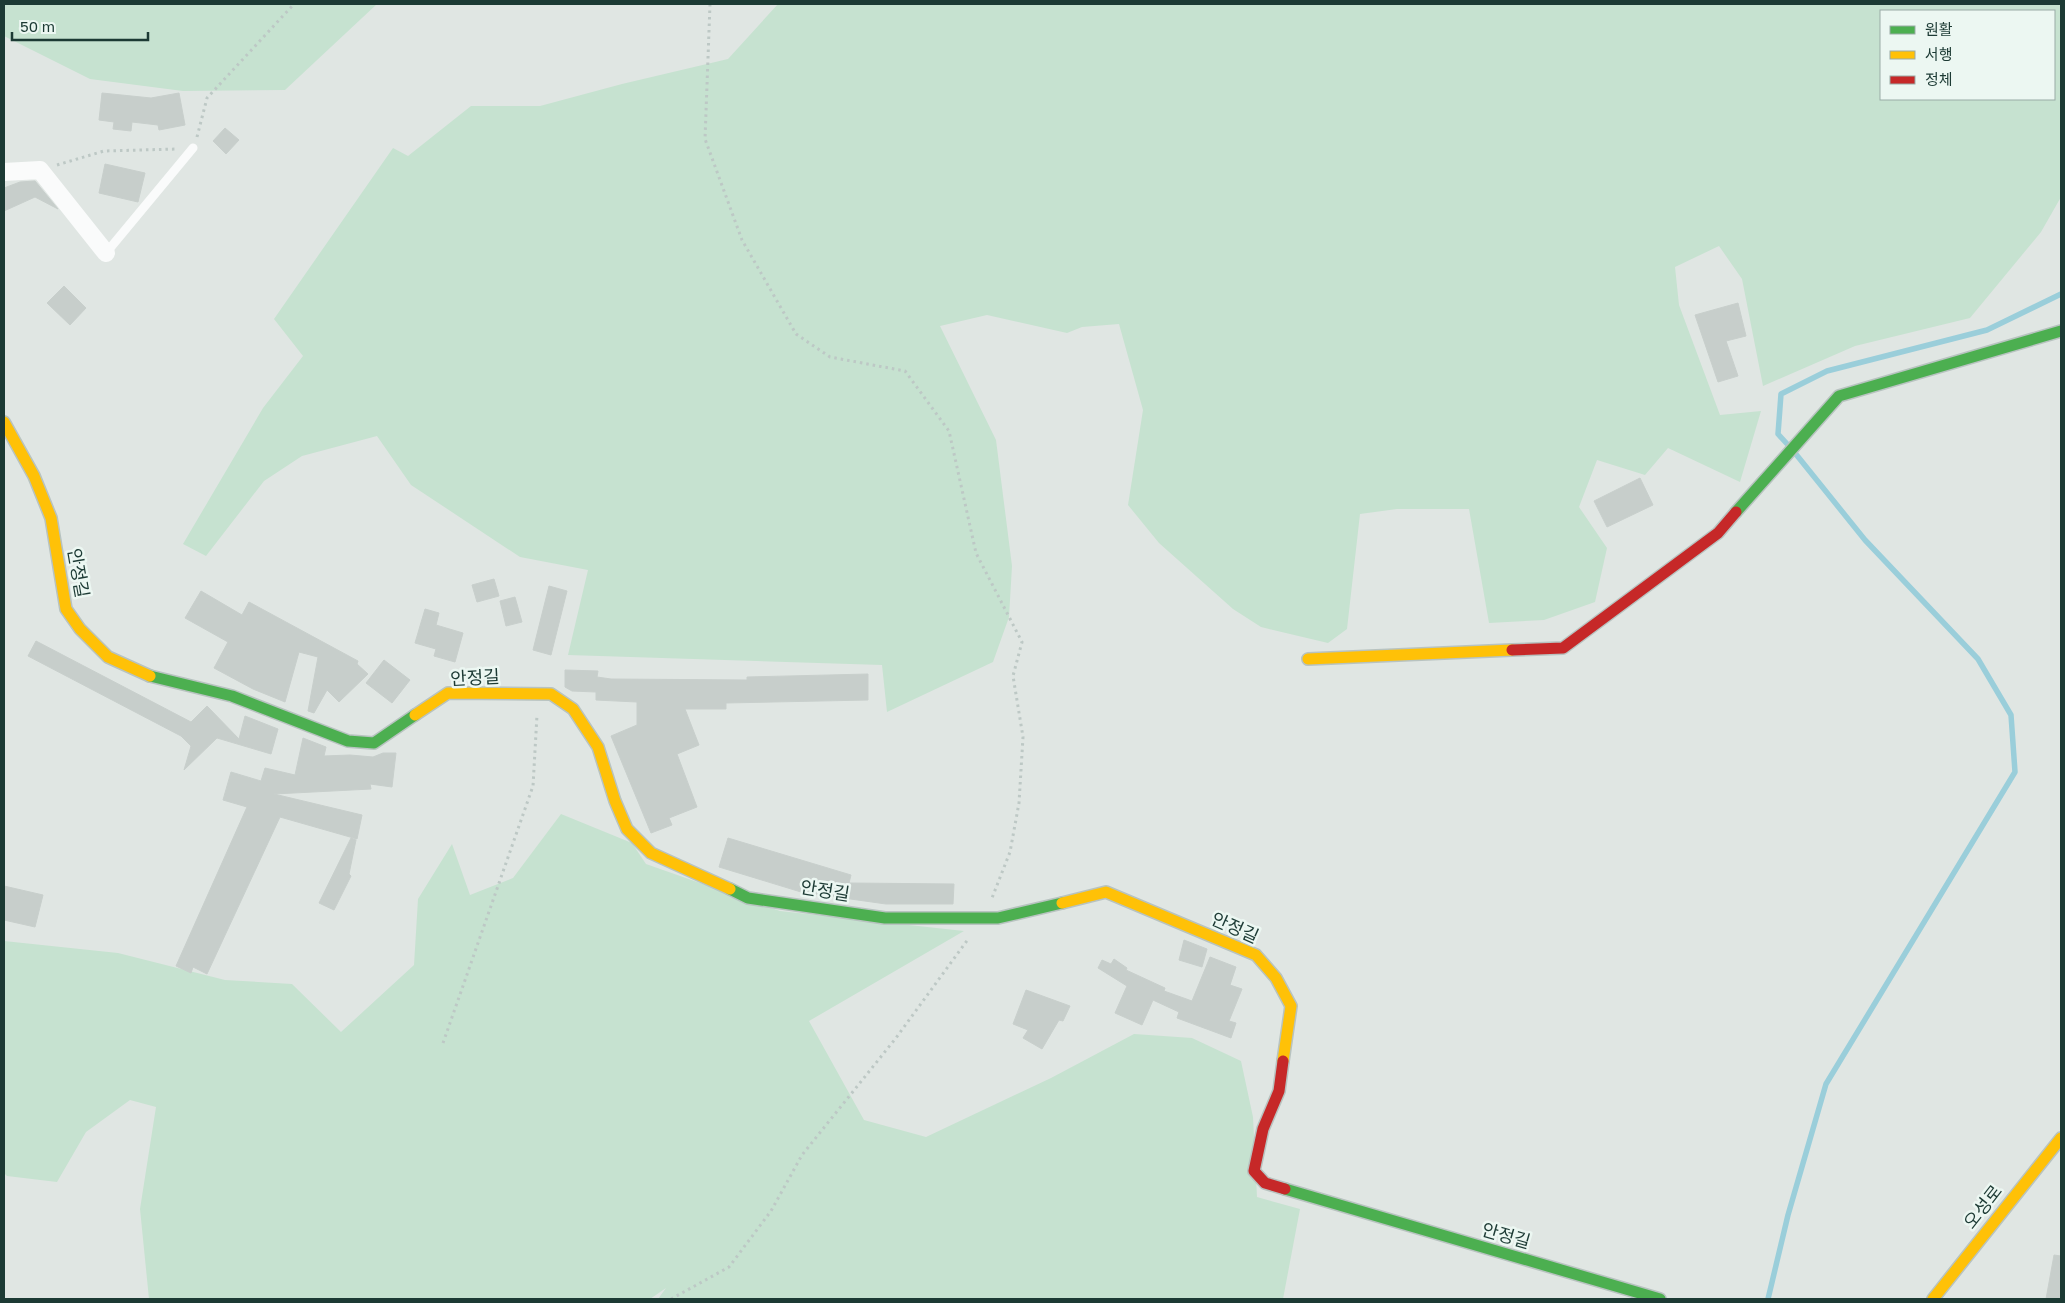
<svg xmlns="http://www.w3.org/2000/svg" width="2065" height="1303" viewBox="0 0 2065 1303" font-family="'Golos Text','Noto Sans KR',sans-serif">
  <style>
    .green { fill: #c6e2d0; fill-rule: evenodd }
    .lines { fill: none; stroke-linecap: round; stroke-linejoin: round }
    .stream { stroke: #9aceda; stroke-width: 5.5 }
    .building { fill: #c7cecb; stroke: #c8cfcc }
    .fast-casing { stroke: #b8c3c0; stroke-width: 14 }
    .slow-casing { stroke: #b8c3c0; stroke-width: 14 }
    .jam-casing { stroke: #b8c3c0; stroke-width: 14 }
    .path { stroke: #bdc8c5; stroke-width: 3; stroke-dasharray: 2.5 4; stroke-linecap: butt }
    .lane { stroke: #fafbfb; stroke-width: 9 }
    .street { stroke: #fafbfb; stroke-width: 18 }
    .fast { stroke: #4caf50; stroke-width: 11 }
    .slow { stroke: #ffc107; stroke-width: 11 }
    .jam { stroke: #c62828; stroke-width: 11 }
    .labels { text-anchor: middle; stroke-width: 5; stroke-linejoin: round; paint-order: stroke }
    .street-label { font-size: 18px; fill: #1c3a34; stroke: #ecf7f2 }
  </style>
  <rect width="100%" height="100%" fill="#e0e6e3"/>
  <!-- green -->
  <g class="green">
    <path d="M4 4H377L285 90 183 91 90 79 4 36Z"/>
    <path d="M778 4H2061V197L2041 232 1970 318 1855 346 1763 386 1742 279 1719 246 1675 267 1679 305 1720 415 1761 411 1740 482 1668 448 1645 475 1597 460 1579 507 1607 548 1595 602 1544 620 1489 623 1469 509H1397L1360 514 1347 629 1328 643 1261 627 1233 609 1159 543 1128 505 1143 410 1119 324 1082 327 1067 333 987 315 940 326 996 440 1012 566 1009 617 993 662 887 712 882 665 568 655 588 570 520 557 411 485 377 436 302 456 264 481 206 556 183 544 263 408 303 356 274 319 393 148 408 156 471 106H540L622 84 728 59ZM1881 11H2054V99H1881Z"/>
    <path d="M561 814 632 843 646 864 780 911 964 931 809 1021 864 1120 926 1137 1051 1078 1134 1034 1192 1038 1241 1061 1253 1117 1257 1197 1300 1209 1283 1299H658L666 1288 650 1299H149L140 1209 156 1107 130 1100 86 1132 57 1182 7 1176 4 1173V941L118 953 225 980 292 984 341 1032 414 965 418 899 452 844 470 895 513 878Z"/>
  </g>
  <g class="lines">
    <!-- stream -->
    <g class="stream">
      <path d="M1789 446 1778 434 1781 394 1827 371 1987 330 2061 294"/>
      <path d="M1768 1299 1788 1215 1826 1084 2015 772 2011 715 1978 659 1865 540 1795 453"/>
    </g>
  </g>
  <!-- building -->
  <g class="building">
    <path d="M102 93 151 98 179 93 185 125 159 130 158 125 132 122 131 131 113 129 114 122 99 120Z"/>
    <path d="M225 128 239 140 226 154 213 141Z"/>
    <path d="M105 164 145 173 138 202 99 193Z"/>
    <path d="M35 181 58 209 35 197 4 211V188L20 182Z"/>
    <path d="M64 286 86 308 70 325 47 303Z"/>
    <path d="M1738 303 1746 336 1726 341 1738 376 1718 382 1695 315Z"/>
    <path d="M1640 478 1653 505 1607 527 1594 501Z"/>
    <path d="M494 579 499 596 477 602 472 585Z"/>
    <path d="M549 586 567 591 551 655 533 650Z"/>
    <path d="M201 591 242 615 249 602 358 661 357 664 368 674 339 702 327 690 314 713 308 711 318 657 299 652 285 702 253 689 214 668 228 642 185 618Z"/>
    <path d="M515 597 522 622 506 626 500 601Z"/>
    <path d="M425 609 439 613 436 625 463 633 455 662 434 656 436 649 415 643Z"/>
    <path d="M36 641 191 722 207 706 239 739 245 716 278 729 271 754 217 738 184 770 191 746 181 736 28 656Z"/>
    <path d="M384 660 410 680 392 703 366 683Z"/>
    <path d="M565 670 598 671 597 677 611 679 747 680V677L868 674V700L726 703V709H685L699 745 677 754 697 807 669 818 672 825 651 833 611 736 637 725V702L596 700V692L572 691 565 687Z"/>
    <path d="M303 738 326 747 324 756 350 755 373 757 383 753H396L392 787 370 784 371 789 274 794 362 815 357 839 280 817 207 974 193 967 191 973 176 966 247 807 223 800 231 772 261 781 265 768 295 775Z"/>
    <path d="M351 838 356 840 349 874 351 876 334 910 319 903Z"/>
    <path d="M728 838 851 875 849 883 954 884 953 904H886L801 892 719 867Z"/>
    <path d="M4 886 43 895 35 927 4 920Z"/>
    <path d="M1184 940 1207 949 1202 967 1179 960Z"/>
    <path d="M1210 957 1236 967 1230 985 1242 989 1229 1021 1236 1023 1231 1038 1177 1018 1179 1012 1153 1000 1142 1025 1115 1013 1127 986 1098 968 1102 960 1111 964 1114 959 1127 968 1126 970 1165 988 1164 991 1192 1001Z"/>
    <path d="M1026 990 1070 1006 1063 1021 1059 1020 1042 1049 1023 1038 1028 1030 1013 1024Z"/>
    <path d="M2054 1255 2061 1256V1299H2046Z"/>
  </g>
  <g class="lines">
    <defs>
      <g id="fast">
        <path d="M1736 512 1839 396 2061 331"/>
        <path d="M150 676 232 696 348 741 374 743 415 715"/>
        <path d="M730 889 748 898 885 918H998L1062 903"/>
        <path d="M1285 1189 1660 1299"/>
      </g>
      <g id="slow">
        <path d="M4 422 34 476 51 518 66 609 80 629 108 657 150 676"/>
        <path d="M1308 659 1512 650"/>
        <path d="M415 715 448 693 551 694 573 709 598 747 615 801 627 829 651 853 730 889"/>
        <path d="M1062 903 1106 892 1256 955 1276 978 1291 1006 1283 1061"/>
        <path d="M1933 1299 2061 1138"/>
      </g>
      <g id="jam">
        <path d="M1512 650 1563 648 1718 533 1736 512"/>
        <path d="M1283 1061 1279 1091 1263 1129 1254 1171 1265 1183 1285 1189"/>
      </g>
    </defs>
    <!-- fast casing -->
    <use href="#fast" class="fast-casing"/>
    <!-- slow casing -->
    <use href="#slow" class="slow-casing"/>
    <!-- jam casing -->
    <use href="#jam" class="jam-casing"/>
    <!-- path -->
    <g class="path">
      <path d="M710 4 705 139 742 240 796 334 830 357 905 371 949 431 976 553 1022 642 1013 676 1023 737 1019 803 1010 852 992 898"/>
      <path d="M197 137 207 98 294 4"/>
      <path d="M57 165 104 151 177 149"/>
      <path d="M443 1043 533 786 537 715"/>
      <path d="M671 1299 729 1267 771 1211 802 1155 896 1038 969 938"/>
    </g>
    <!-- lane -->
    <path class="lane" d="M106 253 193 148"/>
    <!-- street -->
    <path class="street" d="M4 172 40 170 106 253"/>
    <!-- fast -->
    <use href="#fast" class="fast"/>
    <!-- slow -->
    <use href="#slow" class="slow"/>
    <!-- jam -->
    <use href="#jam" class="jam"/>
  </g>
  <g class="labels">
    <!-- street labels -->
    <g class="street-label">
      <text transform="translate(78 573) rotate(80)" y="6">안정길</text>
      <text transform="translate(475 678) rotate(-3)" y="6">안정길</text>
      <text transform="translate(825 891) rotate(9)" y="6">안정길</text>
      <text transform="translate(1235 928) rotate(24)" y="6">안정길</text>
      <text transform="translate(1983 1207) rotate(-52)" y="6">오성로</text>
      <text transform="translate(1506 1236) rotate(16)" y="6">안정길</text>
    </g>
  </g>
  <!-- border -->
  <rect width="2065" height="1303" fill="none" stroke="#1c3a34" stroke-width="10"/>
  <!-- legend -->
  <rect x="1880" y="10" width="175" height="90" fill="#ecf7f2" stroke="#99aba6"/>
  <rect x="1890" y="26" width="25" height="8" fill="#4caf50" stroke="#99aba6"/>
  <text x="1925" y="35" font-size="15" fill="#1c3a34">원활</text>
  <rect x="1890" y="51" width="25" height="8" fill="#ffc107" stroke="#99aba6"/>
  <text x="1925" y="60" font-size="15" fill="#1c3a34">서행</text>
  <rect x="1890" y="76" width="25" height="8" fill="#c62828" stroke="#99aba6"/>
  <text x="1925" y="85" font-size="15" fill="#1c3a34">정체</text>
  <!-- scale -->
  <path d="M12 32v8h136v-8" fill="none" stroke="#1c3a34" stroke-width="2.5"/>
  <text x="20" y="32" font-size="15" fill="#1c3a34" stroke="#ecf7f2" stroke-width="4" paint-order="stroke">50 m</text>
</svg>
